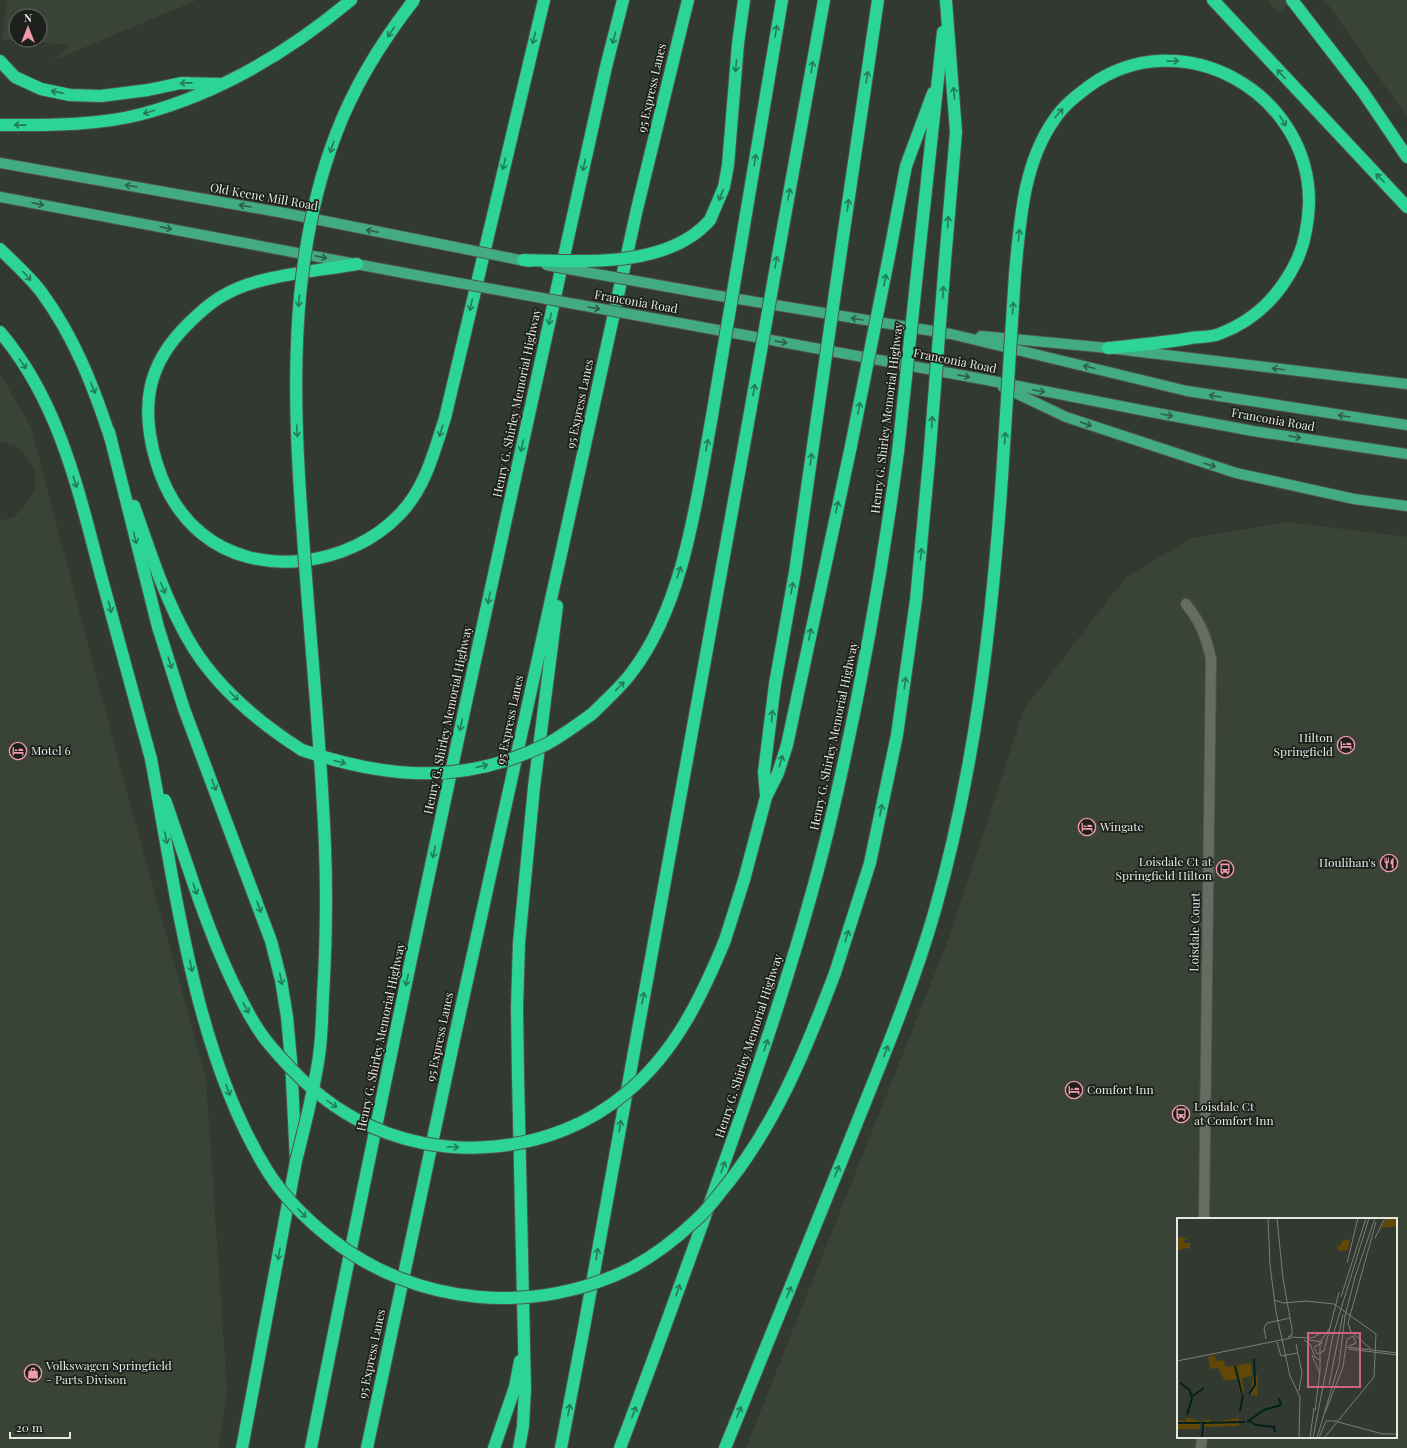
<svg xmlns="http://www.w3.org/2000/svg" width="1407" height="1448" viewBox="0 0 1407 1448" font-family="'Playfair Display',serif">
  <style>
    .built { fill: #3a4436; fill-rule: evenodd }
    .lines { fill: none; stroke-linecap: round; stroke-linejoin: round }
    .street-casing { stroke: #4f544d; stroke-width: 12 }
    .primary-casing { stroke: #4f544d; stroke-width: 12 }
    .highway-casing { stroke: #4f544d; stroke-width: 14 }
    .street { stroke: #656d63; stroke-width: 10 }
    .primary { stroke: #43ab83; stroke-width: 10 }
    .highway { stroke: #2cd498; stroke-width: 12 }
    .primary-bridge-casing { stroke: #4f544d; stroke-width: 12; stroke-linecap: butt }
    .highway-bridge-casing { stroke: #4f544d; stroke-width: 14; stroke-linecap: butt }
    .primary-bridge { stroke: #43ab83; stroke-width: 10 }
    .highway-bridge { stroke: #2cd498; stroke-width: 12 }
    .oneway { stroke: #247a5a }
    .oneway2 { stroke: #2e5e4a }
    .labels { text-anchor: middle; stroke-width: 3.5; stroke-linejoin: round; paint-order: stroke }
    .street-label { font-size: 12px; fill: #e4e8e2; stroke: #1c1f1b }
    .poi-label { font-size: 12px; fill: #e4e8e2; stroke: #1c1f1b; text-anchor: start }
    .inset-river { fill: none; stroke: #00201e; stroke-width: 2 }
    .inset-road { fill: none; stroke: #797f77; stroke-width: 1 }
    .view { fill: #ce618a; fill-opacity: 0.15; stroke: #ce618a; stroke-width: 2 }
    .inset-edge { fill: none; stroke: #e4e8e2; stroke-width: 2 }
  </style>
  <rect width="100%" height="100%" fill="#323930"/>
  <!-- built -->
  <g class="built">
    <path d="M7 0H197L52 61 70 45 2 39ZM16 16H40V40H16Z"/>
    <path d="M1268 0H1297L1277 13Z"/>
    <path d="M1325 0H1407V117Z"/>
    <path d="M0 374 31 427 127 793 206 1078 227 1391 218 1448H0V521L14 517 25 506 34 492 36 480 34 468 28 458 18 447 0 441Z"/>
    <path d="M1287 522 1407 537V1448H746L949 938 1024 709 1126 577 1192 538ZM1178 1219H1396V1437H1178Z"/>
  </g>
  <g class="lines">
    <defs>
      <g id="street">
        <path d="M1186 604C1201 623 1206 636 1211 659L1204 1219"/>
        <path d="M1201 1448 1202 1437"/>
      </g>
      <g id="primary">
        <path d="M0 163 284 213 410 238"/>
        <path d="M0 197 404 273"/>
        <path d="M708 294 951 334 1187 391 1407 425"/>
        <path d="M701 327 987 380 1151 412 1253 431 1407 454"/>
        <path d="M981 336 1108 348 1407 384"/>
        <path d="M1003 387 1066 417 1236 473 1354 499 1407 506"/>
      </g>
      <g id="highway">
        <path d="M1213 0 1407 207"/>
        <path d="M1292 0 1363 92 1407 157"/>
        <path d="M0 61 15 77 41 89 70 95 101 96 148 90 181 83 220 84"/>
        <path d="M0 125C47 125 96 126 142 114 220 93 289 52 351 0"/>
        <path d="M710 220 724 187 728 165 738 44 744 0"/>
        <path d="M744 226 782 0"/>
        <path d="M782 233 824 0"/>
        <path d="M842 244 878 0"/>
        <path d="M0 249C14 263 30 277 42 293 75 338 94 388 111 440"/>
        <path d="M890 251 906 166 933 93"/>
        <path d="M919 255 943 32"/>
        <path d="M945 261 956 132 946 1"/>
        <path d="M357 264C319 271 259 275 226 294 212 301 199 313 188 324 147 364 140 406 156 461 164 488 178 514 201 533 257 580 350 566 399 515 425 489 434 452 445 418L544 0"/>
        <path d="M1015 274C1020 222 1023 164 1054 120 1063 106 1076 96 1088 87 1180 19 1311 92 1309 204 1308 224 1305 244 1296 262 1280 295 1254 321 1219 334 1211 337 1200 337 1191 338 1164 343 1136 345 1108 348"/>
        <path d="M0 332C58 400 78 488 100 572 117 635 134 697 151 759"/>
        <path d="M109 432 158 627 184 709 271 941 281 980 287 1017 291 1060 296 1161 242 1448"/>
        <path d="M134 506C150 551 164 597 188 639 214 685 258 722 302 750"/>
        <path d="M592 714C606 700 621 687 632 672 684 604 697 498 712 416"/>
        <path d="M766 796 764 772 775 684 795 572 814 439"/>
        <path d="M725 940 744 880 766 797 778 773 787 745 851 446"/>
        <path d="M835 973 870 863 897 735 916 600 929 461"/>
        <path d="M311 1448C402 986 504 526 606 67L623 0"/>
        <path d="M367 1448 454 1040 637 209 688 0"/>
        <path d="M494 1448 515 1387 520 1361"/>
        <path d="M519 1448 523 1426 525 1388 518 1075 517 1007 519 943 534 787 557 606"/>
        <path d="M561 1448 583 1333 747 429"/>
        <path d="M620 1448C647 1377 673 1305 699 1233 747 1101 794 968 828 831 858 706 881 580 898 452"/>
        <path d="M725 1448C765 1350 804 1252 844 1155 876 1074 911 994 935 910 975 769 992 623 1002 477"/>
      </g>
    </defs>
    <!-- street casing -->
    <use href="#street" class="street-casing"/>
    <!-- primary casing -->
    <use href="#primary" class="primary-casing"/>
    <!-- highway casing -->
    <use href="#highway" class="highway-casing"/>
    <!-- street -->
    <use href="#street" class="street"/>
    <!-- primary -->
    <use href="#primary" class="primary"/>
    <!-- highway -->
    <use href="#highway" class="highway"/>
    <defs>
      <g id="primary-bridge">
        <path d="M410 238 530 262"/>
        <path d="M546 265 708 294"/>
        <path d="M404 273 701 327"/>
      </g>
      <g id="highway-bridge">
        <path d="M523 260C582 261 667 269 710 220"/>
        <path d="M712 416 744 226"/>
        <path d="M747 429 782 233"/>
        <path d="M814 439 842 244"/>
        <path d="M851 446 890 251"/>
        <path d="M898 452 919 255"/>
        <path d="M929 461 945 261"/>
        <path d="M1002 477 1015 274"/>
        <path d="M302 750C387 779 464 785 547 744 562 736 578 724 592 714"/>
        <path d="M151 759C176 892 195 1055 268 1172 284 1197 306 1219 330 1238 415 1306 536 1317 633 1267 655 1255 678 1237 696 1220 705 1212 713 1202 720 1193 774 1129 806 1050 835 973"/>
        <path d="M165 800C187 862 205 925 234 985 244 1005 254 1026 269 1044 293 1073 322 1101 356 1119 440 1165 553 1155 626 1093 675 1053 702 996 725 940"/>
        <path d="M296 1161C305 1126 314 1091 319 1056 322 1036 322 1016 323 996 326 946 327 897 325 847 321 743 310 640 303 536 293 402 287 262 336 134 354 86 382 41 414 0"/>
      </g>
    </defs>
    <!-- primary-bridge casing -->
    <use href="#primary-bridge" class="primary-bridge-casing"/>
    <!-- highway-bridge casing -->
    <use href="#highway-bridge" class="highway-bridge-casing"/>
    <!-- primary-bridge -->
    <use href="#primary-bridge" class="primary-bridge"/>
    <!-- highway-bridge -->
    <use href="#highway-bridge" class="highway-bridge"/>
  </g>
  <!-- one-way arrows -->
  <defs><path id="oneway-shaft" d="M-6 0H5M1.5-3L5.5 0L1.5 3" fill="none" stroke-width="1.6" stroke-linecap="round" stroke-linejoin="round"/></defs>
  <g class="oneway">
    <use href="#oneway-shaft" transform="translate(776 31) rotate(-81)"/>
    <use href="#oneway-shaft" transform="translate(391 32) rotate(126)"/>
    <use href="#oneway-shaft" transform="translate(534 38) rotate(104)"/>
    <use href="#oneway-shaft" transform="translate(614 38) rotate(104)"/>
    <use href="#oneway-shaft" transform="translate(1173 61) rotate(-1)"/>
    <use href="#oneway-shaft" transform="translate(736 66) rotate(95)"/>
    <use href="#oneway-shaft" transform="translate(812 67) rotate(-80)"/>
    <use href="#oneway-shaft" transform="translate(1281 74) rotate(-133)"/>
    <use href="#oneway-shaft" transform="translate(867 77) rotate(-82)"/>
    <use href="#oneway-shaft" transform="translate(186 83) rotate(179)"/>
    <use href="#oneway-shaft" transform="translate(57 92) rotate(-169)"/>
    <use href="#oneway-shaft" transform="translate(954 93) rotate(-95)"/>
    <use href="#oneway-shaft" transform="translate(149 112) rotate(162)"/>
    <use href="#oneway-shaft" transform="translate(1059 113) rotate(-48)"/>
    <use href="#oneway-shaft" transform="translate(1283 121) rotate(58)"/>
    <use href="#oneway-shaft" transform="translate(20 125) rotate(-179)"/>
    <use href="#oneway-shaft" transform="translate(332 147) rotate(108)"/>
    <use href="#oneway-shaft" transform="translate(755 160) rotate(-81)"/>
    <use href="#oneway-shaft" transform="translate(504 164) rotate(104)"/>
    <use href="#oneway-shaft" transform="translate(584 165) rotate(103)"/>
    <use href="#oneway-shaft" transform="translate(1380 178) rotate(-134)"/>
    <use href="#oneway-shaft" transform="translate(789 194) rotate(-80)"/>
    <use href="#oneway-shaft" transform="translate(721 195) rotate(112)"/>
    <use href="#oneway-shaft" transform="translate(848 205) rotate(-82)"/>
    <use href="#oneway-shaft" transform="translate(948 222) rotate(-86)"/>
    <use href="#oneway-shaft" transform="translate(1019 235) rotate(-84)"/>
    <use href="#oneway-shaft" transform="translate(776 262) rotate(-80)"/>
    <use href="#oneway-shaft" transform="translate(27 276) rotate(48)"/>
    <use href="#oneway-shaft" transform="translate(885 280) rotate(-79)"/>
    <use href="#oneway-shaft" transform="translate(943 292) rotate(-86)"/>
    <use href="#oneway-shaft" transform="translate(299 301) rotate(95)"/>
    <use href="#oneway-shaft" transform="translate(471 305) rotate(103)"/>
    <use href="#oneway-shaft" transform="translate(1013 308) rotate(-86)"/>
    <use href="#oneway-shaft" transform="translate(550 319) rotate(102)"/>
    <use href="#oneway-shaft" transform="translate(23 364) rotate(55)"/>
    <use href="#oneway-shaft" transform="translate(93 388) rotate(68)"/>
    <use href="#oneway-shaft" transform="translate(754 390) rotate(-80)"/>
    <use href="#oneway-shaft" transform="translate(859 408) rotate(-79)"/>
    <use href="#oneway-shaft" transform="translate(932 422) rotate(-86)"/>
    <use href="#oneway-shaft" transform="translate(297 431) rotate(87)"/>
    <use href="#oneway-shaft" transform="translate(441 431) rotate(107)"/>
    <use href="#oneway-shaft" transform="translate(1005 438) rotate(-86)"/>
    <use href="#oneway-shaft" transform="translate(707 445) rotate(-80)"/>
    <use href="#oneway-shaft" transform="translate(522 446) rotate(102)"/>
    <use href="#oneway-shaft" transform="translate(811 459) rotate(-82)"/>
    <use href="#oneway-shaft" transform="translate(75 482) rotate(73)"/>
    <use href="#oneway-shaft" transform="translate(837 507) rotate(-77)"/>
    <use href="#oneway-shaft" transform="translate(135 538) rotate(76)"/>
    <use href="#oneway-shaft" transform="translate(921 554) rotate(-84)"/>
    <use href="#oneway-shaft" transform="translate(679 572) rotate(-71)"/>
    <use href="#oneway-shaft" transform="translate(163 588) rotate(68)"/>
    <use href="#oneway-shaft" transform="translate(792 588) rotate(-80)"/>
    <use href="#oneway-shaft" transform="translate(489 598) rotate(102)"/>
    <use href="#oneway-shaft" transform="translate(110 607) rotate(75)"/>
    <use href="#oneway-shaft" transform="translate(810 634) rotate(-78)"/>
    <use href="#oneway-shaft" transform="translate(170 663) rotate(72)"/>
    <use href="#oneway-shaft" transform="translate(905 683) rotate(-82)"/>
    <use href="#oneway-shaft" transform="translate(620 686) rotate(-45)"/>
    <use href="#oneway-shaft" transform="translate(234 696) rotate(45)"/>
    <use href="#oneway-shaft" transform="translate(772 716) rotate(-85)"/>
    <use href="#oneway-shaft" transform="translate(461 725) rotate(102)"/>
    <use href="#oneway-shaft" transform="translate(781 761) rotate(-73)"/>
    <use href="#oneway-shaft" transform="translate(340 762) rotate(15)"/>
    <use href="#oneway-shaft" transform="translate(482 766) rotate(-14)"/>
    <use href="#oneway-shaft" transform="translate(214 785) rotate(69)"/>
    <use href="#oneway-shaft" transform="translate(881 810) rotate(-78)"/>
    <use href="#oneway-shaft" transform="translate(166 838) rotate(79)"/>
    <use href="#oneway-shaft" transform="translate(434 852) rotate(102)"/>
    <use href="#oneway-shaft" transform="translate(195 889) rotate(71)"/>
    <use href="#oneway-shaft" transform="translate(259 907) rotate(70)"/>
    <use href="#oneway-shaft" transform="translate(847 936) rotate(-72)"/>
    <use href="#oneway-shaft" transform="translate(191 966) rotate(77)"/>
    <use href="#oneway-shaft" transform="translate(281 979) rotate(78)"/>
    <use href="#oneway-shaft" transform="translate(407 980) rotate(102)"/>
    <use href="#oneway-shaft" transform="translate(643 998) rotate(-80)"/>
    <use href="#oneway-shaft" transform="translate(246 1008) rotate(61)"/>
    <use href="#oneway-shaft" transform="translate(766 1045) rotate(-72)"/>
    <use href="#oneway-shaft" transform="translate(886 1051) rotate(-70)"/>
    <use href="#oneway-shaft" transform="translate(228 1090) rotate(69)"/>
    <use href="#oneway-shaft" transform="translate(332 1104) rotate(34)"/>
    <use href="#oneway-shaft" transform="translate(620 1126) rotate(-80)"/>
    <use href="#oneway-shaft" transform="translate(453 1147) rotate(3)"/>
    <use href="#oneway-shaft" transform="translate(723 1167) rotate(-70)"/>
    <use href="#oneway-shaft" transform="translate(837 1171) rotate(-68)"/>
    <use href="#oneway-shaft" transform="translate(302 1213) rotate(45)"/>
    <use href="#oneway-shaft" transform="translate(279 1254) rotate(100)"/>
    <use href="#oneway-shaft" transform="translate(597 1254) rotate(-80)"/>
    <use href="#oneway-shaft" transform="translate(678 1290) rotate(-71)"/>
    <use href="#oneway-shaft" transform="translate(789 1292) rotate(-68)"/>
    <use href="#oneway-shaft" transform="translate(569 1410) rotate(-79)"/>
    <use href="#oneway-shaft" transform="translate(634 1412) rotate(-69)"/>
    <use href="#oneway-shaft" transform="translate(739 1412) rotate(-67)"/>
  </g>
  <g class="oneway2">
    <use href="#oneway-shaft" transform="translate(131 186) rotate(-170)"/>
    <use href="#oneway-shaft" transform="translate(38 204) rotate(11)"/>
    <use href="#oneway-shaft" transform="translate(245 206) rotate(-170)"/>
    <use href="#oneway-shaft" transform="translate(166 228) rotate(11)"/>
    <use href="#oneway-shaft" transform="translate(372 231) rotate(-169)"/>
    <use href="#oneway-shaft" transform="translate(321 257) rotate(11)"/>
    <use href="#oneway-shaft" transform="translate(594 308) rotate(10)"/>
    <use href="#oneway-shaft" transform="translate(857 319) rotate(-171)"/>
    <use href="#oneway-shaft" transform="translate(781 342) rotate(10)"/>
    <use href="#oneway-shaft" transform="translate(1089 367) rotate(-166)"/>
    <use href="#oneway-shaft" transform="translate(1278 369) rotate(-173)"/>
    <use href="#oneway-shaft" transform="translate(964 376) rotate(10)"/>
    <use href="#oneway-shaft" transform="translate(1039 391) rotate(12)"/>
    <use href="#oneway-shaft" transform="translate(1215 396) rotate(-171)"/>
    <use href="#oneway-shaft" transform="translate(1167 415) rotate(10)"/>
    <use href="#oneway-shaft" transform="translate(1344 416) rotate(-171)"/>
    <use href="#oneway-shaft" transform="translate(1086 424) rotate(19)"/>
    <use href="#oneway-shaft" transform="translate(1295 437) rotate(9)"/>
    <use href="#oneway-shaft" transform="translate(1210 465) rotate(18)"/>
  </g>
  <!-- icons -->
  <defs>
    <symbol id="hotel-ring" viewBox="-11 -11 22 22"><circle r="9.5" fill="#1c1f1b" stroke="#f29aac" stroke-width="1.5"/><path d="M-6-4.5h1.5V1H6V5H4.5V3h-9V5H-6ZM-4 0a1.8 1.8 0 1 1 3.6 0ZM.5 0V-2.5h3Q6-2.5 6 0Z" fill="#f29aac"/></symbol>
    <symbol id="restaurant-ring" viewBox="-11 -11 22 22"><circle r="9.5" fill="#1c1f1b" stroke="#f29aac" stroke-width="1.5"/><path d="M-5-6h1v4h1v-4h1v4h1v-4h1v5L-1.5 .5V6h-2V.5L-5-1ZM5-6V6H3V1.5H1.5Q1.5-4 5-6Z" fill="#f29aac"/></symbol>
    <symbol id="bus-ring" viewBox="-11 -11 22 22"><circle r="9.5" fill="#1c1f1b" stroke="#f29aac" stroke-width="1.5"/><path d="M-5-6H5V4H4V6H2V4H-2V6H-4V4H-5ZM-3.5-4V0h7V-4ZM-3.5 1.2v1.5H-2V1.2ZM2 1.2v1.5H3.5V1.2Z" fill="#f29aac"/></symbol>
    <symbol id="shop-ring" viewBox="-11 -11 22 22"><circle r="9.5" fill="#1c1f1b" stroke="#f29aac" stroke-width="1.5"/><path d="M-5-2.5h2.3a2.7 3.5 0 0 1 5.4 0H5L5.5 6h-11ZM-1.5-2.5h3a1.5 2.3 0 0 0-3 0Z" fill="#f29aac"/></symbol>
  </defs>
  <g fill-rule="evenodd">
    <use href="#hotel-ring" x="1336" y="735" width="20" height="20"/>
    <use href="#hotel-ring" x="8" y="741" width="20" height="20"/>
    <use href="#hotel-ring" x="1077" y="817" width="20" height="20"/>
    <use href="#restaurant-ring" x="1379" y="853" width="20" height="20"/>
    <use href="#bus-ring" x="1215" y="859" width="20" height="20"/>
    <use href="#hotel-ring" x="1064" y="1080" width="20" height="20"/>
    <use href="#bus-ring" x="1171" y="1104" width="20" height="20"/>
    <use href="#shop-ring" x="23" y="1363" width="20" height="20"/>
  </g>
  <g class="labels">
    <!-- street labels -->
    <g class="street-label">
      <text transform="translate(652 88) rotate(-77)" y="4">95 Express Lanes</text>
      <text transform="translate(264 197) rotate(10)" y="4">Old Keene Mill Road</text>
      <text transform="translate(636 302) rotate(10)" y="4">Franconia Road</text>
      <text transform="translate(955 361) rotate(11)" y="4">Franconia Road</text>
      <text transform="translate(517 403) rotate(-78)" y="4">Henry G. Shirley Memorial Highway</text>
      <text transform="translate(580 404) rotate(-78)" y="4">95 Express Lanes</text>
      <text transform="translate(887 418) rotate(-83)" y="4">Henry G. Shirley Memorial Highway</text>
      <text transform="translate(1273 420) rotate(10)" y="4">Franconia Road</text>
      <text transform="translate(448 720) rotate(-78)" y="4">Henry G. Shirley Memorial Highway</text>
      <text transform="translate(510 720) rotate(-78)" y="4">95 Express Lanes</text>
      <text transform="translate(834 736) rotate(-78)" y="4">Henry G. Shirley Memorial Highway</text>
      <text transform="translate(1195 932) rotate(-89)" y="4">Loisdale Court</text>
      <text transform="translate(381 1037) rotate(-78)" y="4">Henry G. Shirley Memorial Highway</text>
      <text transform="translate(440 1037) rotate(-78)" y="4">95 Express Lanes</text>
      <text transform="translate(749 1046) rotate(-72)" y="4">Henry G. Shirley Memorial Highway</text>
      <text transform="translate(372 1354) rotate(-78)" y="4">95 Express Lanes</text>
    </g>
    <!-- poi labels -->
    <g class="poi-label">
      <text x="1333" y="742" text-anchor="end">Hilton<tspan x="1333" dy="14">Springfield</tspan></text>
      <text x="31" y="755">Motel 6</text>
      <text x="1100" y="831">Wingate</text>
      <text x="1212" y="866" text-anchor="end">Loisdale Ct at<tspan x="1212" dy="14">Springfield Hilton</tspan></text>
      <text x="1376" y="867" text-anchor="end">Houlihan's</text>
      <text x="1087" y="1094">Comfort Inn</text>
      <text x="1194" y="1111">Loisdale Ct<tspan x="1194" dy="14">at Comfort Inn</tspan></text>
      <text x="46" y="1370">Volkswagen Springfield<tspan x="46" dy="14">- Parts Divison</tspan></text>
    </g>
  </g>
  <!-- overview -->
  <g transform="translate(1177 1218)">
    <rect width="220" height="220" fill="#323930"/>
    <path d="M210 0H220V8L204 10ZM6 19 10 22H7V25H13V30L0 32V20ZM173 21 171 31 168 33 161 32 160 28 164 27 165 23ZM38 137 39 143 46 142 49 149 74 145 75 158 65 160 67 175 63 176 60 161 48 163 40 148V150L33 151 31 139ZM76 157H81L80 178 73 176ZM9 199 22 203 23 211H0V202L8 203ZM62 200V208L24 209 25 203 34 201V204Z" fill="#614807"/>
    <path class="inset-river" d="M58 148 65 176M3 165 13 172M72 176 78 167 77 141M14 179 27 170M63 193 66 177M10 197 15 181 13 173M72 203 79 207 97 209 98 214M70 204 87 192 104 187 102 180M0 205H23M24 205 68 204M25 220 26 206"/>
    <path class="inset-road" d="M91 0 93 47 99 94 113 158 123 179 122 220M100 0 106 61 115 111V117L111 119M198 20 208 0M170 45 181 0M164 79 189 0M97 82 106 85 129 83 157 86 199 116 197 159 147 220M112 119 135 120 146 114M89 121 87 110 90 105 113 100M127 122 133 126 138 139 144 143M132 122 146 124M100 124 104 138 121 135M145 125 137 129 140 136 147 133 162 74M119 126 125 155 122 173M170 129 220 135M172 131 220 137M194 131 174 114 171 105 199 4M135 137 143 156M0 143 114 120M152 167 166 96M138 193 143 153V124L153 110M148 195 166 149 170 121 176 118 179 125 172 128M161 204 206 216H220M133 220 137 190M136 220 156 117 192 0M140 220 162 146 168 98 178 59 198 0M142 220 149 203H160"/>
    <path class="view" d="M131 115H183V169H131Z"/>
    <rect width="220" height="220" class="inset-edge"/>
  </g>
  <!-- north arrow -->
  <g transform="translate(28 28)"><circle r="19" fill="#1c1f1b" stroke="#6c6f6b"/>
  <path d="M0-3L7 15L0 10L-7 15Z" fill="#f29aac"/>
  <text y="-6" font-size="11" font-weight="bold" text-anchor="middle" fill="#e4e8e2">N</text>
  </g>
  <!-- scale -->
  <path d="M10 1432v6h60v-6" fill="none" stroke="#e4e8e2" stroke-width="2"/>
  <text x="16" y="1432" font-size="12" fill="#e4e8e2" stroke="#1c1f1b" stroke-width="3" paint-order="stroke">20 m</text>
</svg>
